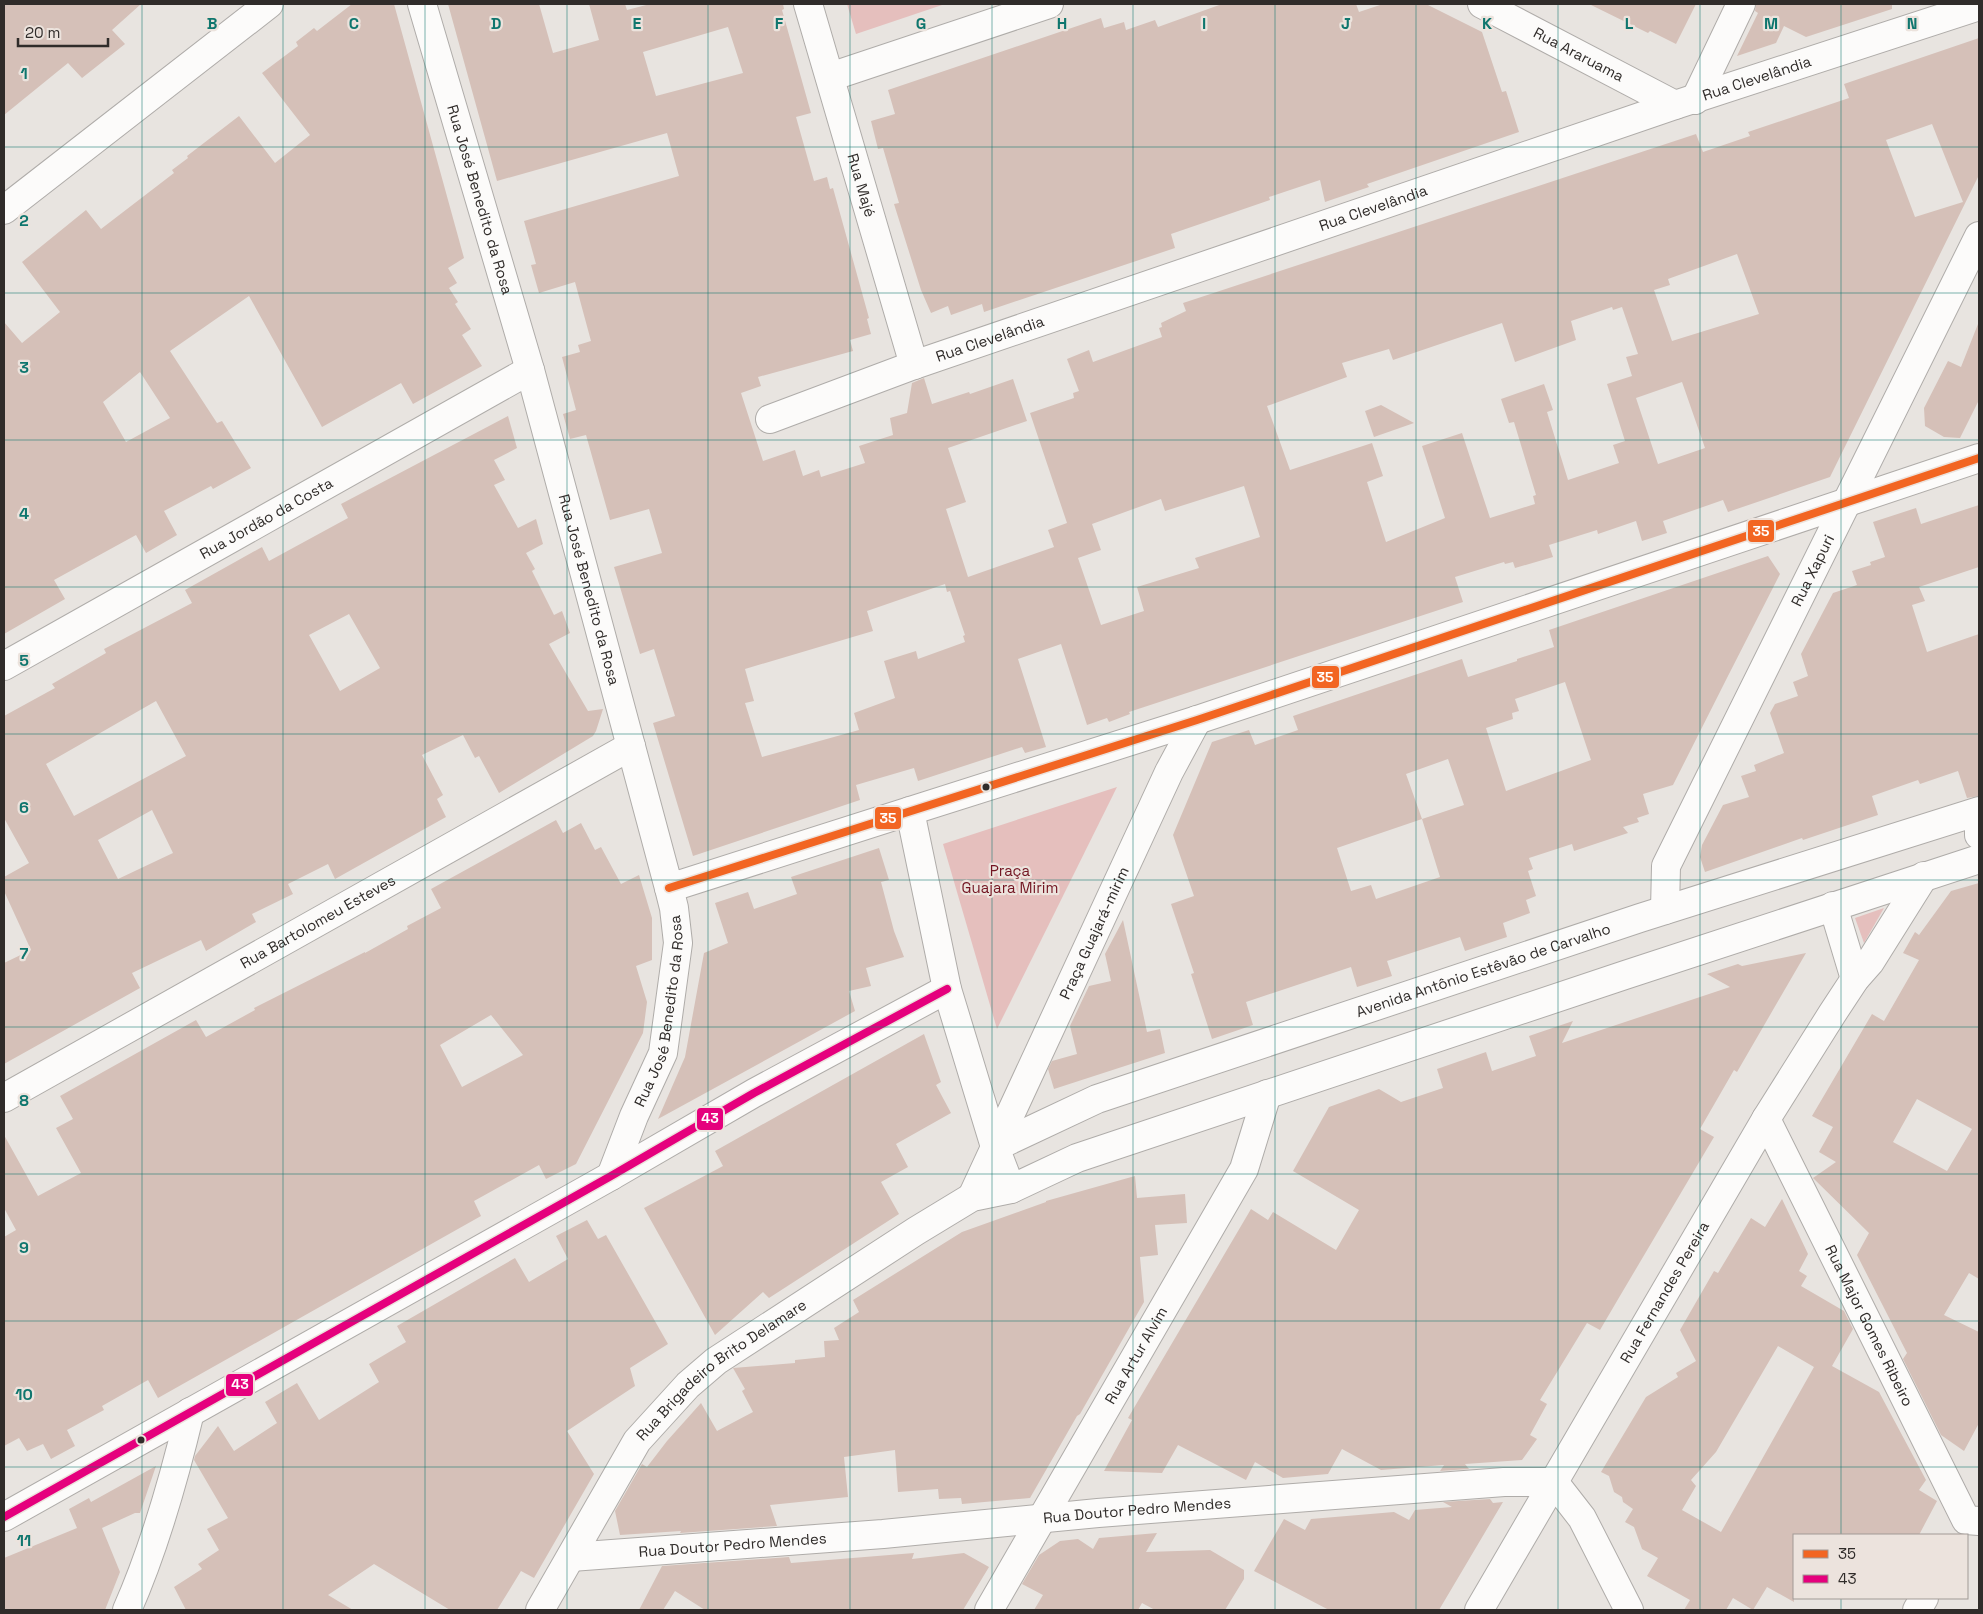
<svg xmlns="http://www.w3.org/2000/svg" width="1983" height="1614" viewBox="0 0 1983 1614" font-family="'Space Grotesk',sans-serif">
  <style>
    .green { fill: #e5bfbd }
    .building { fill: #d5c0b8; fill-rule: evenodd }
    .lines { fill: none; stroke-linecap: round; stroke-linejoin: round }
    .minor-casing { stroke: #afaca9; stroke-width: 30 }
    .tertiary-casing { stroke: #afaca9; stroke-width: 30 }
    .minor { stroke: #fcfbfa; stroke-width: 28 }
    .tertiary { stroke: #fcfbfa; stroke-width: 28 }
    .bus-1-casing { stroke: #ece3dd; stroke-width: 11 }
    .bus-2-casing { stroke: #ece3dd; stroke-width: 11 }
    .bus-1 { stroke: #f26522; stroke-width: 8 }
    .bus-2 { stroke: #e5007d; stroke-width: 8 }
    .grid { fill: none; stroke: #0f766e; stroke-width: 1; stroke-opacity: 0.55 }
    .bus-dot { fill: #302c2a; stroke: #ece3dd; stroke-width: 2 }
    .labels { text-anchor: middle; stroke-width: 4.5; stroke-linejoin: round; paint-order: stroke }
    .street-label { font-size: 15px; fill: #302c2a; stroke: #ece3dd }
    .park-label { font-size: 15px; fill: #731522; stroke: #ece3dd }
    .grid-label { font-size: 16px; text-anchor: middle; font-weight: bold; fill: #0f766e; stroke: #ece3dd; stroke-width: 4.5; stroke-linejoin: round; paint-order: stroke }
    .line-badge { stroke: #ece3dd; stroke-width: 2 }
    .badge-label { font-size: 14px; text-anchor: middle; font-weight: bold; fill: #fff }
  </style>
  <rect width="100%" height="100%" fill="#e8e4e0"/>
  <!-- green -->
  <g class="green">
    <path d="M847 4H945L856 34Z"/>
    <path d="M1117 787 997 1029 943 844Z"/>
    <path d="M1884 908 1864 943 1855 918Z"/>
  </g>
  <!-- building -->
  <g class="building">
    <path d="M4 4H141L112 30 125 44 82 78 68 63 4 115Z"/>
    <path d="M352 4H394L464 258 448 268 457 283 449 288 458 302 455 304 471 329 462 335 482 366 413 404 401 383 322 427 249 296 170 351 217 423 222 421 251 468 213 489 211 486 164 511 177 535 146 553 136 535 54 580 65 599 4 634V322L22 343 60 312 22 262 86 210 101 229 174 173 172 170 188 158 187 156 239 116 275 163 310 135 262 73 298 46 296 42 314 28 317 31ZM140 372 170 418 126 442 103 402Z"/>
    <path d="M448 4H539L553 53 599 40 589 4H625L627 10 650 4H783L784 9 782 10 811 113 796 117 814 181 827 177 830 189 833 188 869 318 867 319 871 334 850 340 853 351 758 377 761 386 741 393 763 461 795 450 803 476 819 470 821 477 865 463 859 446 893 435 890 418 907 413 912 383 924 378 932 404 969 392 970 394 1013 379 1027 421 948 448 966 502 946 509 968 577 1054 547 1048 530 1067 523 1030 413 1074 398 1073 393 1079 391 1067 359 1089 350 1093 362 1162 337 1159 328 1162 327 1161 323 1186 311 1183 303 1696 134 1703 152 1750 136 1748 132 1849 98 1844 84 1979 38V175L1830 477 1728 512 1723 500 1663 521 1667 533 1642 541 1636 521 1598 534 1597 530 1549 545 1553 557 1515 568 1513 562 1505 564 1504 562 1455 577 1463 602 1129 712 1130 714 1109 722 1107 718 1087 725 1061 644 1018 659 1046 747 1025 753 1022 747 918 781 914 768 856 785 860 800 693 856 653 723 675 716 654 649 640 654 614 567 662 553 649 509 610 520 586 435 570 439 563 414 576 410 562 357 580 352 578 345 591 341 575 282 539 293 531 265 536 264 524 221 679 176 667 133 497 181ZM728 27 743 73 656 96 643 52ZM1932 124 1963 202 1915 217 1886 140ZM1737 254 1759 314 1672 341 1654 290 1670 285 1668 279ZM1612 307 1613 310 1622 307 1638 354 1626 357 1632 376 1607 384 1625 441 1613 445 1619 463 1568 480 1547 412 1553 410 1544 384 1501 399 1509 423 1514 422 1536 495 1533 496 1535 504 1490 518 1462 433 1422 446 1445 518 1386 542 1367 482 1383 476 1372 443 1290 470 1267 406 1347 377 1342 363 1389 349 1393 360 1502 323 1515 362 1576 340 1571 321ZM1682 382 1705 448 1658 464 1636 398ZM1244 486 1260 537 1195 558 1199 568 1137 587 1144 611 1101 625 1078 558 1101 550 1092 524 1161 499 1165 511ZM945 584 947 592 950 591 965 635 963 636 965 642 918 659 916 651 884 661 895 698 854 713 859 730 762 757 745 703 754 701 745 669 873 631 867 611Z"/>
    <path d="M1222 4H1356L1359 12 1383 4H1426L1482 32 1502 92 1506 91 1519 132 1367 184 1369 187 1325 202 1320 180 1269 197 1270 200 1171 234 1175 248 984 312 982 304 951 315 948 306 931 313 921 290 894 204 899 203 883 148 878 149 871 121 895 114 888 90 1101 18 1104 28 1124 22 1126 30 1155 20 1158 27Z"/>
    <path d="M1589 4H1696L1676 44 1650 31 1648 33Z"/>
    <path d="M1756 4H1892V9L1806 37 1784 26 1776 43 1737 56 1758 13 1755 11Z"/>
    <path d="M1978 324 1979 400 1960 438 1944 437 1925 426 1924 408 1948 361 1961 367Z"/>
    <path d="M1381 405 1414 423 1374 437 1365 411Z"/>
    <path d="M508 416 517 448 494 460 505 480 494 485 518 528 536 519 543 544 526 553 535 569 532 571 554 615 562 611 570 633 549 644 588 711 603 709 596 731 593 736 499 793 479 756 475 758 463 735 422 755 443 795 437 799 446 817 335 879 328 864 288 884 293 894 252 914 256 922 206 951 201 940 132 973 140 988 4 1064V963L31 950 4 891V877L29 863 4 818V716L55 688 52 684 106 653 104 649 192 603 185 590 262 547 269 561 348 518 341 504ZM349 614 380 668 340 691 309 635ZM156 701 186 756 74 816 46 764ZM152 810 173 853 118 879 98 840Z"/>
    <path d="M1979 505V567L1919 587 1925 601 1912 605 1927 652 1979 634V796L1967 798 1958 771 1920 784 1918 780 1872 796 1878 815 1803 840 1802 838 1705 872 1700 857 1702 845 1723 805 1749 797 1741 776 1756 771 1754 765 1784 753 1770 713 1775 704 1798 696 1793 682 1808 676 1801 654 1833 593 1857 585 1852 571 1871 565 1870 562 1885 557 1873 522 1916 508 1921 524Z"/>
    <path d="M1768 556 1780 574 1729 674 1673 785 1643 794 1649 814 1637 818 1639 822 1623 827 1628 833 1574 851 1572 844 1529 858 1533 869 1528 871 1536 896 1526 900 1530 913 1503 923 1507 937 1465 951 1460 937 1387 961 1392 976 1357 987 1351 967 1246 1002 1253 1025 1212 1039 1191 974 1194 973 1171 904 1194 896 1173 835 1212 742 1249 730 1255 745 1298 730 1293 716 1462 659 1468 677 1517 661V659L1554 647 1549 630ZM1565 682 1591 760 1506 791 1486 728 1513 719 1512 713 1519 711 1515 699ZM1448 759 1464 805 1422 819 1406 774ZM1422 819 1440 877 1376 899 1371 885 1351 891 1337 848Z"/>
    <path d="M556 820 563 833 581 823 595 850 601 847 621 884 639 875 652 918V960L636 966 647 1002 643 1033 576 1164 546 1179 539 1165 474 1201 481 1216 158 1398 148 1380 102 1406 104 1410 67 1430 75 1446 51 1459 43 1444 27 1451 19 1438 4 1446V1237L16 1230 4 1208V1135L38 1196 81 1173 56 1128 73 1119 60 1096 196 1020 206 1037 255 1010 254 1008 365 952V953L408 929 407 926 441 908 431 889ZM491 1015 523 1055 462 1087 440 1045Z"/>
    <path d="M879 848 889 880 881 882 894 931 904 957 866 968 871 986 849 991 855 1011 658 1119 685 1057 704 953 728 943 715 903 748 892 754 909 797 894 791 877Z"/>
    <path d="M1979 883V1279L1969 1273 1944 1315 1979 1332V1423L1964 1451 1941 1435 1903 1359 1907 1353 1857 1255 1869 1233 1813 1178 1836 1162 1819 1152 1833 1127 1812 1116 1872 1014 1884 1021 1919 960 1903 953 1915 932 1919 935 1951 891ZM1917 1099 1972 1129 1947 1171 1893 1142Z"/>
    <path d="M1123 920 1147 1032 1160 1029 1165 1053 1054 1089 1048 1069 1052 1061 1077 1054 1070 1026 1089 986 1111 981 1105 954Z"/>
    <path d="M1806 953 1737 1072 1734 1070 1700 1129 1714 1137 1617 1301 1600 1330 1587 1323 1540 1400 1547 1404 1530 1435 1537 1439 1522 1460 1465 1464 1469 1469 1440 1471 1444 1465 1381 1470 1342 1449 1328 1474 1283 1478 1255 1462 1246 1480 1178 1445 1162 1473 1104 1471 1132 1420 1128 1418 1251 1209 1268 1220 1273 1212 1336 1250 1359 1210 1293 1171 1329 1107 1379 1089 1401 1102 1443 1088 1437 1069 1486 1052 1492 1071 1536 1056 1529 1036 1573 1021 1562 1043 1730 987 1707 974 1738 964 1742 966Z"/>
    <path d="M924 1034 941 1082 936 1085 951 1113 896 1144 908 1167 881 1182 899 1214 769 1298 763 1292 715 1335 644 1208 723 1166 715 1151Z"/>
    <path d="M1135 1176 1137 1198 1185 1194 1187 1223 1155 1225 1158 1255 1140 1257 1144 1302 1080 1414 1077 1416 1030 1498 962 1504 961 1498 939 1499 938 1489 898 1492 895 1450 844 1457 848 1497 770 1505 777 1526 680 1533 681 1531 620 1535 615 1511 642 1464 647 1467 667 1441 701 1403 717 1431 753 1412 742 1391 745 1389 733 1368 795 1363V1360L825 1357 824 1341 839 1340 834 1328 859 1312 853 1300 962 1232 1046 1202V1201Z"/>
    <path d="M1782 1199 1808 1254 1799 1271 1807 1276 1801 1286 1844 1311 1853 1329 1832 1366 1879 1392 1926 1480 1919 1490 1937 1501 1919 1535H1794V1602L1767 1587 1753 1610 1733 1598 1726 1610H1684L1690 1600 1647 1576 1658 1558 1642 1549 1634 1527 1625 1522 1633 1509 1623 1502 1622 1497 1614 1492 1609 1476 1601 1472 1646 1397 1678 1377 1676 1373 1696 1361 1680 1330 1714 1271 1718 1273 1751 1218 1765 1227ZM1778 1346 1814 1367 1721 1532 1682 1510 1696 1486 1691 1480 1716 1452Z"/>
    <path d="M587 1220 598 1239 606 1235 668 1344 630 1368 635 1386 567 1431 594 1474 534 1578 521 1571 497 1610H450L374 1564 328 1595 353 1610H186L174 1587 202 1569 198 1564 219 1550 207 1529 228 1518 194 1460 195 1456 218 1426 234 1451 277 1423 265 1402 297 1383 319 1420 379 1382 369 1364 406 1342 397 1326 515 1258 529 1282 568 1259 556 1236Z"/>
    <path d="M156 1466 140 1513H135L102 1528 120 1572 105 1610H4V1558L77 1528 69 1509 89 1498 91 1502Z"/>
    <path d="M1490 1499 1493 1503 1503 1502 1439 1610H1329L1254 1571 1284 1519 1305 1530 1311 1519 1394 1512 1409 1520 1415 1510 1452 1507 1443 1502Z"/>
    <path d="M1157 1533 1146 1552 1210 1550 1244 1570V1579L1225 1610H1155L1142 1603 1138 1610H1034L1043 1595 1022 1584 1039 1555 1060 1541 1078 1539 1093 1549 1099 1538Z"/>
    <path d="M914 1553 912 1559 964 1553 989 1567 963 1610H705L675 1591 663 1610H639L662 1566 789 1557 791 1563Z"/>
  </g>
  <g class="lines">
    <defs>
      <g id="minor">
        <path id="s1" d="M808 4 914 365"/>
        <path id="s2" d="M1482 4 1675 105"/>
        <path d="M830 77 1049 4"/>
        <path d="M1695 100 1741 4"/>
        <path id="s3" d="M770 419 914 365 1675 105 1979 6"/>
        <path id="s4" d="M4 666 530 370"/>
        <path d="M910 811 1197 720 1979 458"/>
        <path d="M1833 906 1855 979"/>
        <path id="s5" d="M1665 910 1666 866 1979 236"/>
        <path id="s6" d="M4 1098 631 746"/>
        <path id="s7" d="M1766 1119 1966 1520 1979 1521"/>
        <path id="s8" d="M611 1176 634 1116 663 1053 678 943 674 908 669 888"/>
        <path id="s9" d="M972 1197 1169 772 1197 720"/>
        <path d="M4 1517 611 1176 754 1093 947 989"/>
        <path id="s10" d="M571 1557 883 1534 1098 1513 1504 1482H1554L1582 1518 1629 1610"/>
        <path d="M127 1610C155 1547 174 1479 190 1412"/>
        <path id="s11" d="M540 1610 637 1441 688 1385 716 1361 916 1231 972 1197 1011 1189"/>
        <path id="s12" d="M989 1610 1244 1169 1267 1094"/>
        <path id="s13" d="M1479 1610 1766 1119 1832 1014 1855 979 1870 962 1924 876"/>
        <path d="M1917 1610 1924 1598"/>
      </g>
      <g id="tertiary">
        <path id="s14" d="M422 4 530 370 669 888 910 811 947 989 995 1147 1011 1189 1077 1158 1625 975 1979 859"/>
        <path d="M4 210 269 4"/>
        <path d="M1979 827V835"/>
        <path id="s15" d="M995 1147 1097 1099 1640 918 1979 811"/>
      </g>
    </defs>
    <!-- minor casing -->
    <use href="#minor" class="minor-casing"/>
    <!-- tertiary casing -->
    <use href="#tertiary" class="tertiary-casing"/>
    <!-- minor -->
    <use href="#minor" class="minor"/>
    <!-- tertiary -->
    <use href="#tertiary" class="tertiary"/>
    <defs>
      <path id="bus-1" d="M669 888 1197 720 1979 458"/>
      <path id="bus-2" d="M4 1517 611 1176 754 1093 947 989"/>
    </defs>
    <!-- bus-1 casing -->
    <use href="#bus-1" class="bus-1-casing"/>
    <!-- bus-2 casing -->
    <use href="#bus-2" class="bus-2-casing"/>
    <!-- bus-1 -->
    <use href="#bus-1" class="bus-1"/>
    <!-- bus-2 -->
    <use href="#bus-2" class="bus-2"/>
  </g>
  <!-- grid -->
  <path class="grid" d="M142 4V1610M283 4V1610M425 4V1610M567 4V1610M708 4V1610M850 4V1610M992 4V1610M1133 4V1610M1275 4V1610M1416 4V1610M1558 4V1610M1700 4V1610M1841 4V1535M4 147H1979M4 293H1979M4 440H1979M4 587H1979M4 734H1979M4 880H1979M4 1027H1979M4 1174H1979M4 1321H1979M4 1467H1979M1841 1598V1610"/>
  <!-- markers -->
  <g class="bus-dot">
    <circle cx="986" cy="787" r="4.5"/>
    <circle cx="141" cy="1440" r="4.5"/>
  </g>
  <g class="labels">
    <!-- street labels -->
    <g class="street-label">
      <text dy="5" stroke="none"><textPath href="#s2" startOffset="109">Rua Araruama</textPath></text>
      <text dy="5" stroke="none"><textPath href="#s3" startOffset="1044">Rua Clevelândia</textPath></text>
      <text dy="5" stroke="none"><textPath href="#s1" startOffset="189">Rua Majé</textPath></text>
      <text dy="5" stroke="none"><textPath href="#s14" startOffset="204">Rua José Benedito da Rosa</textPath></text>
      <text dy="5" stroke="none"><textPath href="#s3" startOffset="639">Rua Clevelândia</textPath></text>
      <text dy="5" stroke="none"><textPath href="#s3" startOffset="234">Rua Clevelândia</textPath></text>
      <text dy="5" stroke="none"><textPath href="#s4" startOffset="301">Rua Jordão da Costa</textPath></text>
      <text dy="5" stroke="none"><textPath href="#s5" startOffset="374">Rua Xapuri</textPath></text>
      <text dy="5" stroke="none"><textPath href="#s14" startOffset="609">Rua José Benedito da Rosa</textPath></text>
      <text dy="5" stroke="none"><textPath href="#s6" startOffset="360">Rua Bartolomeu Esteves</textPath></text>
      <text dy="5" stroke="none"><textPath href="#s9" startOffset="291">Praça Guajará-mirim</textPath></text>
      <text dy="5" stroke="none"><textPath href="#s15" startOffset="520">Avenida Antônio Estêvão de Carvalho</textPath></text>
      <text dy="5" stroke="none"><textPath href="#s8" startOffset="174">Rua José Benedito da Rosa</textPath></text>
      <text dy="5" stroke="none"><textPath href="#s13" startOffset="368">Rua Fernandes Pereira</textPath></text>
      <text dy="5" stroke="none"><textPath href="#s7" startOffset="231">Rua Major Gomes Ribeiro</textPath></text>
      <text dy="5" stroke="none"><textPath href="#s12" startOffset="294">Rua Artur Alvim</textPath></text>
      <text dy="5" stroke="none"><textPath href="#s11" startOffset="306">Rua Brigadeiro Brito Delamare</textPath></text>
      <text dy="5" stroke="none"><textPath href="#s10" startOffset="568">Rua Doutor Pedro Mendes</textPath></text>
      <text dy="5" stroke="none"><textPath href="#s10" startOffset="162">Rua Doutor Pedro Mendes</textPath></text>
    </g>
    <!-- park labels -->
    <g class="park-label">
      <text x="1010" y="876">Praça<tspan x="1010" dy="17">Guajara Mirim</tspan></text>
    </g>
  </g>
  <g class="grid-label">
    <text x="212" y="29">B</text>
    <text x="354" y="29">C</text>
    <text x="496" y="29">D</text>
    <text x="637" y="29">E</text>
    <text x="779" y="29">F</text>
    <text x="921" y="29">G</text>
    <text x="1062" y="29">H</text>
    <text x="1204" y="29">I</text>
    <text x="1346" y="29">J</text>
    <text x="1487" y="29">K</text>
    <text x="1629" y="29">L</text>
    <text x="1771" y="29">M</text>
    <text x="1912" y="29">N</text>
    <text x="24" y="79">1</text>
    <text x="24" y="226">2</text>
    <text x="24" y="373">3</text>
    <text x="24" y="519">4</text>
    <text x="24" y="666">5</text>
    <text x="24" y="813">6</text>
    <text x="24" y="959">7</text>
    <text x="24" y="1106">8</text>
    <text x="24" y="1253">9</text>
    <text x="24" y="1400">10</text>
    <text x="24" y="1546">11</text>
  </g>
  <g class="line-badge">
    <rect x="1747" y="519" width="28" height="24" rx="5" fill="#f26522"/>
    <rect x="1311" y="665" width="29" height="24" rx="5" fill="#f26522"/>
    <rect x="874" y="806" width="28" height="24" rx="5" fill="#f26522"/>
    <rect x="696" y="1107" width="28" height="24" rx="5" fill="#e5007d"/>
    <rect x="225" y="1373" width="29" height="24" rx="5" fill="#e5007d"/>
  </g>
  <g class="badge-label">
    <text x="1761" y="536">35</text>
    <text x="1325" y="682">35</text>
    <text x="888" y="823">35</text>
    <text x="710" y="1123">43</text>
    <text x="240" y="1389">43</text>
  </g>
  <!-- border -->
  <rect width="1983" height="1614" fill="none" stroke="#302c2a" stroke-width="10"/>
  <!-- legend -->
  <rect x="1793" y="1534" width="175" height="65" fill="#ece3dd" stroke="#a19a95"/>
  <rect x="1803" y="1550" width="25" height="8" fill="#f26522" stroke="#a19a95"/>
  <text x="1838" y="1559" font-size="15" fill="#302c2a">35</text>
  <rect x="1803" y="1575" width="25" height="8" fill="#e5007d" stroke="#a19a95"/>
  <text x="1838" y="1584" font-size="15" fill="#302c2a">43</text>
  <!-- scale -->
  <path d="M18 38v8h90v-8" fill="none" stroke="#302c2a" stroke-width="2.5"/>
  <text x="25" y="38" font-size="15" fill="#302c2a" stroke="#ece3dd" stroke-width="4" paint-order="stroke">20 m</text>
</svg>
